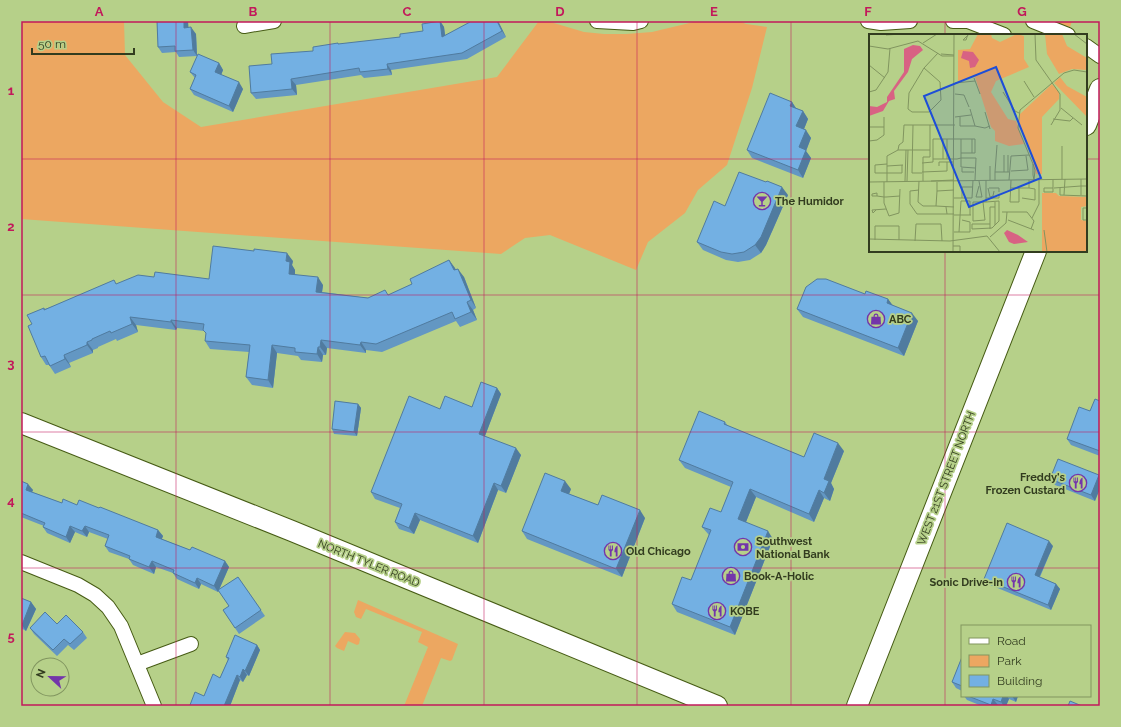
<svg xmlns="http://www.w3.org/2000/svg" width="1121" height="727" viewBox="0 0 1121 727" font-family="Raleway,sans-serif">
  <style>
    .green { fill: #eca761 }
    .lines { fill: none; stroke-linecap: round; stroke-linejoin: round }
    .minor-casing { stroke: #465b14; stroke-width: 16 }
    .secondary-casing { stroke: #465b14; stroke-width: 22 }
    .minor { stroke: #fff; stroke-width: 14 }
    .secondary { stroke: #fff; stroke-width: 20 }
    .wall { fill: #6397c3 }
    .shaded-wall { fill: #507b9f }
    .building { fill: #73b0e3; stroke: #507b9f }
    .grid { fill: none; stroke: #c2185b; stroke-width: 1; stroke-opacity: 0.55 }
    .labels { text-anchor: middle; stroke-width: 3.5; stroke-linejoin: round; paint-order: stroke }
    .poi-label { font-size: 11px; font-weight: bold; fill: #323c1f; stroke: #b6d089; text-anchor: start }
    .street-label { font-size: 11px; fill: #323c1f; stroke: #b6d089 }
    .inset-road { fill: none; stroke: #81955f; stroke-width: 1 }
    .view { fill: #1d4ed8; fill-opacity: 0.15; stroke: #1d4ed8; stroke-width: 2 }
    .inset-edge { fill: none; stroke: #323c1f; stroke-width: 2 }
    .neatline { fill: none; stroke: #c2185b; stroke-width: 1.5 }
    .grid-label { font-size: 13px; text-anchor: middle; font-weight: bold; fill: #c2185b }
  </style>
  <rect width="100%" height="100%" fill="#b6d089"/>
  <!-- green -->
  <g class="green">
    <path d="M21 21H124L125 55 163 102 201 127 497 77 539 21H547L584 32 604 34H626L652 32 698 21H739L746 24 767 27 752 88 727 165 698 190 685 213 648 242 636 270 550 235 525 238 501 254 21 219Z"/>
    <path d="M1051 21H1072L1070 27Z"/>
    <path d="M358 600 458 644 452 660 450 661 441 658 422 706H404L428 647 418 642 422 632 366 609 361 619 356 617 354 612Z"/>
    <path d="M345 632 355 633 360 639 359 644 357 645 348 641 344 651 337 648 335 646Z"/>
  </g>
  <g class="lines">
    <defs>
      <g id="minor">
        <path d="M597 21 633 23 641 21"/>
        <path d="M868 21 881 23 910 21"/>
        <path d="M953 21H968"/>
        <path d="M969 21H968L1004 35"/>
        <path d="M1033 21 1068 35"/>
        <path d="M244 26 274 21"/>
        <path d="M1086 46 1100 56"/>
        <path d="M21 562 78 585 95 595 108 607 121 626 154 706"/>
        <path d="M137 664 191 644"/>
      </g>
      <g id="secondary">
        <path d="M1086 125 1100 89"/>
        <path d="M21 423 292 531 717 706"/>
        <path d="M857 706 1036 251"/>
      </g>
    </defs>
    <!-- minor casing -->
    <use href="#minor" class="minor-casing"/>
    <!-- secondary casing -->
    <use href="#secondary" class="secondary-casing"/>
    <!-- minor -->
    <use href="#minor" class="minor"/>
    <!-- secondary -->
    <use href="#secondary" class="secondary"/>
  </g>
  <!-- wall -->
  <g class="wall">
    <path d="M157 21H188V28L196 34 197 56 179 57 176 52 162 53 158 47Z"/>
    <path d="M440 21 444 27 445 35 498 21 506 37 467 59 391 70 392 75 364 78 361 75 296 85 297 95 256 99 251 93 272 64 313 51 400 37 423 31Z"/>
    <path d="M219 63 223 70 221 75 243 89 233 112 194 95 190 89 195 78 190 72Z"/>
    <path d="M792 102 796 108 803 111 808 119 804 129 811 138 806 151 811 158 803 178 752 158 747 150Z"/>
    <path d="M788 195 766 245 761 253 750 260 738 262 726 260 703 250 697 242 725 206Z"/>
    <path d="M449 260 456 270 464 277 476 308 473 310 477 320 460 327 456 321 382 352 366 350V353L327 348 326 355H323L322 362 301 360 298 356 277 353 273 388 252 385 246 377 249 352 210 349 205 341 206 333 204 331 177 328 176 330 136 325 138 332 117 341 116 339 98 347V348L93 350V353L69 363 71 367 55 374 49 365H46L41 357 32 324 44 308 45 309 117 284 154 277 209 279 293 261 292 265 295 270V274L323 285 322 292 368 298 389 295 412 284Z"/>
    <path d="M865 294 888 299 892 305 918 321 904 356 803 317 797 309Z"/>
    <path d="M497 388 501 394 485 436 521 455 506 493 498 490 478 543 420 520 414 534 399 529 395 522 400 508 375 499 371 492 440 409 472 407Z"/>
    <path d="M1100 401V456L1071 445 1067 439 1090 411Z"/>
    <path d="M358 404 361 408 357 436 334 434 332 429Z"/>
    <path d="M725 422 728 426 804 457 844 451 831 483 834 489 830 501 824 498 814 522 756 497 746 522 773 539 735 635 677 612 672 604 691 580 709 535 702 527 721 512 731 487 685 468 679 460Z"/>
    <path d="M1099 475 1095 501 1055 485 1050 479Z"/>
    <path d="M21 481 33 490 32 492 62 503 77 505 99 508 158 530 163 536 162 539 190 550 225 561 229 567 219 590 238 577 265 616 239 634 223 610 229 606 219 591 218 592 201 584 199 589 177 579 173 573 156 567 154 574 133 565 129 559 109 552 105 546 108 539 89 532 87 537 75 532 70 543 47 533 43 527 44 526 21 517V518Z"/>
    <path d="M571 489 569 494 598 505 645 518 622 577 527 539 522 531Z"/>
    <path d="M1053 546 1040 577 1056 584 1060 589 1051 610 988 584 984 579Z"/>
    <path d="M21 595 22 597 21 598 31 602 36 609 26 631 21 628Z"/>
    <path d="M57 624 83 632 87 638 74 650 68 645 57 656 34 634 30 628Z"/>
    <path d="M257 645 260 650 249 676 247 675 243 682 240 680 230 706H190V705L204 696 220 678 228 660 226 657Z"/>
    <path d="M962 657V691L956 688 952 682Z"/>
    <path d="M964 696H1018L1016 702 1009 699 1006 706H1001L998 705 997 706H982L967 700Z"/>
  </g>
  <!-- shaded-wall -->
  <g class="shaded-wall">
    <path d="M184 21H188L189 34 184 28Z"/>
    <path d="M440 21 444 27 446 43 442 37Z"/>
    <path d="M497 21H498L506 37 502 31Z"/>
    <path d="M191 27 196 34 197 56 193 50Z"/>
    <path d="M219 63 223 70 220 78 215 72Z"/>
    <path d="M387 64 391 70 392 75 388 69Z"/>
    <path d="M291 79 296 85 297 95 292 89Z"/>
    <path d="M239 82 243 89 233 112 229 106Z"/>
    <path d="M792 102 797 110 790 106Z"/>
    <path d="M803 111 808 119 802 134 796 126Z"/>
    <path d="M806 130 811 138 806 151 811 158 803 178 798 170 799 147Z"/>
    <path d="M782 187 788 195 766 245 761 253 755 245Z"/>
    <path d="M287 253 293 261 292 265 295 270V282L289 274 286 261Z"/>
    <path d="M449 260 455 268 459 278 454 270Z"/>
    <path d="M458 269 464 277 476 308 471 300Z"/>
    <path d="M318 277 323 285 321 300 316 292Z"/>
    <path d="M888 299 894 307 887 303Z"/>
    <path d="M467 302 473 310 477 320 471 312Z"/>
    <path d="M912 313 918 321 904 356 898 348Z"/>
    <path d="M130 317 136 325 138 332 132 324Z"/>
    <path d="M171 320 177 328 176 330 171 322Z"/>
    <path d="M321 340 327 348 326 355 320 347Z"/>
    <path d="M87 342 93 350V353L87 345Z"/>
    <path d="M361 342 366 350V353L360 345Z"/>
    <path d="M272 345 277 353 273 388 268 380Z"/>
    <path d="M318 347 323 355 322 362 317 354Z"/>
    <path d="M64 355 69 363 71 367 65 359Z"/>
    <path d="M497 388 501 394 483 441 479 434Z"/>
    <path d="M358 404 361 408 357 436 354 432Z"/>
    <path d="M838 443 844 451 831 483 834 489 830 501 824 493V479Z"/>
    <path d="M516 448 521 455 506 493 501 486Z"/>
    <path d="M1099 475 1100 477V489L1095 501 1091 495Z"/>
    <path d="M565 481 571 489 567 499 561 491Z"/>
    <path d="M494 483 498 490 478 543 473 536Z"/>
    <path d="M28 484 33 490 30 496 26 490Z"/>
    <path d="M750 489 756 497 744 527 738 519Z"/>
    <path d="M819 490 824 498 814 522 809 514Z"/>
    <path d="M640 510 645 518 622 577 616 569Z"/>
    <path d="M415 513 420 520 414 534 409 528Z"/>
    <path d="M70 526 75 532 70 543 66 537Z"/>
    <path d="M85 526 89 532 87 537 82 531Z"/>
    <path d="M158 530 163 536 160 543 156 537Z"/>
    <path d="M768 531 773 539 735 635 730 627Z"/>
    <path d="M1049 541 1053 546 1038 580 1035 575Z"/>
    <path d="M152 561 156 567 154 574 149 567Z"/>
    <path d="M225 561 229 567 218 592 214 586Z"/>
    <path d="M197 578 201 584 199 589 195 583Z"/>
    <path d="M1056 584 1060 589 1051 610 1048 605Z"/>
    <path d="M31 602 36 609 26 631 22 625Z"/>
    <path d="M257 645 260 650 249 676 245 671Z"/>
    <path d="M243 669 247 675 243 682 240 677Z"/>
    <path d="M237 675 240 680 230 706H224Z"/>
    <path d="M1003 696H1007L1009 699 1006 706H1004L1001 702Z"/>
    <path d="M1012 696H1018L1016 702Z"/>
    <path d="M993 699 998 705 997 706H992L991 705Z"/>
  </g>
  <!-- building -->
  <g class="building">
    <path d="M157 21H184V28L191 27 193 50 175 51V46L158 47Z"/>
    <path d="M440 21 442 37 470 22 469 21H497L502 31 462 53 387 64 388 69 360 72 359 68 291 79 292 89 251 93 249 66 272 64 271 54 313 51V47L338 43V44L400 37V34L423 31 422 24Z"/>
    <path d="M198 54 219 63 215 72 239 82 229 106 190 89 196 75 190 72Z"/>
    <path d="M770 93 792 102 790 106 803 111 796 126 806 130 799 147 806 150 798 170 747 150Z"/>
    <path d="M739 172 766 182 767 181 782 187 761 237 755 245 744 252 732 254 721 252 697 242 714 201 725 206Z"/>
    <path d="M213 246 254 251V249L287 253 286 261 290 262 289 274 318 277 316 292 368 298 385 290 388 295 412 284 410 279 449 260 454 270 458 269 471 300 467 302 471 312 455 319 452 312 376 344 361 342 360 345 321 340 320 347H318L317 354 295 352V348L272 345 268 380 246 377 250 345 205 341 206 333 203 330 204 324 171 320V322L130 317 132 324 111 333 110 331 92 339V340L87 342V345L64 355 65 359 50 366 45 356 41 357 28 326 32 324 27 315 44 308V310L114 280 116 284 138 275 154 277 155 272 209 279Z"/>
    <path d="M817 279H826L865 294 866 291 888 299 887 303 912 313 898 348 797 309 806 287Z"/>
    <path d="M481 382 497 388 479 434 516 448 501 486 494 483 473 536 415 513 409 528 395 522 402 504 371 492 409 396 440 409 445 396 472 407Z"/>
    <path d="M1095 399 1100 401V451L1067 439 1079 407 1090 411Z"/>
    <path d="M335 401 358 404 354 432 332 429Z"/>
    <path d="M699 411 725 422 724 424 804 457 814 433 838 443 824 479 829 481 824 493 819 490 809 514 750 489 738 519 768 531 730 627 672 604 682 577 691 580 711 530 702 527 710 508 721 512 733 482 679 460Z"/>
    <path d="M1058 459 1099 475 1091 495 1050 479Z"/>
    <path d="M545 473 565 481 561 491 598 505 602 495 640 510 616 569 522 531Z"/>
    <path d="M21 481 28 484 26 490 62 503 63 499 77 505 79 500 99 508 100 507 158 530 156 537 190 550 192 547 225 561 214 586 197 578 195 583 173 573 174 570 152 561 149 567 129 559 130 556 105 546 109 535 85 526 82 531 70 526 66 537 43 527 45 523 21 513Z"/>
    <path d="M1007 523 1049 541 1035 575 1056 584 1048 605 984 579Z"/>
    <path d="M238 577 261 610 235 628 223 610 229 606 218 590Z"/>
    <path d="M21 598 31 602 22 625 21 624Z"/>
    <path d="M45 612 57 624 66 615 83 632 70 644 64 639 53 650 30 628Z"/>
    <path d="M235 635 257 645 245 671 243 669 240 677 237 675 224 706H191L190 705 195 692 204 696 213 674 220 678 229 658 226 657Z"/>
    <path d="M962 657V686L952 682Z"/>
    <path d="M968 696H1003L1001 702 993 699 991 705Z"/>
    <path d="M1070 701 1082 706H1068Z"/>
  </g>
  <!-- grid -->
  <path class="grid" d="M176 21V706M330 21V706M484 21V706M637 21V706M791 21V706M945 21V35M21 159H870M1086 159H1100M945 251V706M21 295H1100M21 432H1100M21 568H1100"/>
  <!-- icons -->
  <defs>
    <symbol id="bar-ring" viewBox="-11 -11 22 22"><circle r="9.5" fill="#b6d089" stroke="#7335aa" stroke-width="1.5"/><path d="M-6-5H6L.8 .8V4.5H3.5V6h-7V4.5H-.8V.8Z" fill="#7335aa"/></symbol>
    <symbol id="shop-ring" viewBox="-11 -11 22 22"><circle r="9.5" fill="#b6d089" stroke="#7335aa" stroke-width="1.5"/><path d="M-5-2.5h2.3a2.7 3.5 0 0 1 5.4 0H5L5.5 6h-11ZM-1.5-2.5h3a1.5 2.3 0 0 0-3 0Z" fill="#7335aa"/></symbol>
    <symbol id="restaurant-ring" viewBox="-11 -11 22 22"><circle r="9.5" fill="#b6d089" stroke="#7335aa" stroke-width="1.5"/><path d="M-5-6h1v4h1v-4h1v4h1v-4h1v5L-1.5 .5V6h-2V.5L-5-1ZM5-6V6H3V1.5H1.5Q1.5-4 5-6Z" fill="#7335aa"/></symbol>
    <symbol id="bank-ring" viewBox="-11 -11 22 22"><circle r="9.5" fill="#b6d089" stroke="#7335aa" stroke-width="1.5"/><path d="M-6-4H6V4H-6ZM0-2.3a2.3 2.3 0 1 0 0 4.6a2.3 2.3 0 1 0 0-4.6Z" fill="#7335aa"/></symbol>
  </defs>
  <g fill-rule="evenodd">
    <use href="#bar-ring" x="752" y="191" width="20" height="20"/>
    <use href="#shop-ring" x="866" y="309" width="20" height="20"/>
    <use href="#restaurant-ring" x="1068" y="473" width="20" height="20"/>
    <use href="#bank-ring" x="733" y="537" width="20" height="20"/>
    <use href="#restaurant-ring" x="603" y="541" width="20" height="20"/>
    <use href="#shop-ring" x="721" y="566" width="20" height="20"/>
    <use href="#restaurant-ring" x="1006" y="572" width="20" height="20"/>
    <use href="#restaurant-ring" x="707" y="601" width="20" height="20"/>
  </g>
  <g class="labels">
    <!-- poi labels -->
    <g class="poi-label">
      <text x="775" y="205">The Humidor</text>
      <text x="889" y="323">ABC</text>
      <text x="1065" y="481" text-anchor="end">Freddy's<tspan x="1065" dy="13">Frozen Custard</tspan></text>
      <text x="756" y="545">Southwest<tspan x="756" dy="13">National Bank</tspan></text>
      <text x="626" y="555">Old Chicago</text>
      <text x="744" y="580">Book-A-Holic</text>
      <text x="1003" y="586" text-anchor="end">Sonic Drive-In</text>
      <text x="730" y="615">KOBE</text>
    </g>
    <!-- street labels -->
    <g class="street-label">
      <text transform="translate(946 478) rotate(-69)" y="4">WEST 21ST STREET NORTH</text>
      <text transform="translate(369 563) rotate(22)" y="4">NORTH TYLER ROAD</text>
    </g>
  </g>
  <!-- overview -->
  <g transform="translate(869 34)">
    <rect width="218" height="218" fill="#b6d089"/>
    <path d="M109 0H122L123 4 131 8 148 0 155 2V25L160 33 127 47 122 58 139 85 147 87 155 110 140 112 126 107V97L122 93 106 43 89 47V16L101 15ZM176 0H193L198 12 218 24V36L203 35 190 40 178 20ZM191 43 198 52 218 63V83L185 49ZM183 50 190 58V65L173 83V140H167L158 107 150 92V81ZM173 159H187L190 162 218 163V172L212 173V186L218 187V218H173Z" fill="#eca761"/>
    <path d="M44 11 51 12 54 16 43 25 39 38 25 57 26 65 20 67 14 77 0 82V72L8 73 18 68V63L35 38V15ZM94 17 104 18 110 26 106 33 101 34 100 27 92 24ZM138 196 149 201 159 208 145 210 140 208 135 199Z" fill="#d86283"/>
    <path class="inset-road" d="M166 0 167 26 191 60V76L182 91M205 0 218 10M17 1 33 0M99 1 94 6H97L98 3 99 1V0M54 9 68 0M0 12 19 15 49 7 73 22H85M72 20 85 21M0 31 16 44M105 44 111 60M155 47 165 63M86 49 106 47M0 58 7 56 19 38 21 14M134 58 146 77 150 79M86 60 95 61 100 73M192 74 213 91M39 75 43 78H60L72 66 71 48 55 34M39 75 40 59 55 34 69 19M116 78 121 95M86 83 102 81M91 83V92H106L101 75M184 85 201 87 204 84M44 91 43 139H53M106 92 116 94 121 92M0 93H15M74 105V125M78 105V125M92 105V119H106V105H64V125H88L92 124V119M103 105V119M0 107 8 106 15 101V83M193 112V145M29 116H61V91M135 121V138M139 121V138M53 129 64 128V125M18 130 6 131V139H33V131M164 130 149 94 151 76 195 39 205 36 218 38M164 130 166 136 165 146 164 141ZM18 132 34 131M70 132V128H84M121 132V146M93 134V138H105M142 137 159 136 157 122M53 138 78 137V128M126 138 128 111M106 146 107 124H92V133L106 134M117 146V168L130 167V187L123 194 103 195V190H121M126 146V138H140M140 146 142 122 160 121M142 146 141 168H150V154H142M36 147 37 116M38 147 39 116M50 147 49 168 54 172H67M54 147V123H61V116M62 147 85 146M110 147 113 163H107L110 152M0 148 218 145M15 148V169L20 182 30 179 31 155M18 148V122L29 116 30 111 34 108 35 91H86M68 148V157L85 156M119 154 121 163 124 162 125 157M120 154H130V158M150 154H160V146M184 154V158H175V154H184V146M185 154 212 152V145M191 154V161L218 162M50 156 41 157V170L48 180H78M68 157 67 172 85 173M195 161 196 145M212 161V152H218M8 162V159L3 160V162H8L15 163H17L31 162M85 164H103L104 146M93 164V153H104M117 164H130V160M153 164 166 166V155L160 154M114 168 116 186 104 187V168H117M126 168V191M77 173 78 180H85M214 174H218V186H214ZM7 176 4 179 3 176 17 175M133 178H158L165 187 162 195M85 181H102M163 184 170 170V146M139 186 165 196M121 195V173H126M175 196 178 218M85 198H101V188L93 186M90 198 92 167H101V181M121 203 137 189 138 178M0 205 81 207 118 202 131 218M6 206V192H30V206M46 207 47 190H72L73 207M84 212H91V218M84 218 85 0"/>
    <path class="view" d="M127 33 172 144 100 173 55 62Z"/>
    <rect width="218" height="218" class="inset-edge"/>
  </g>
  <!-- border -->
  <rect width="1121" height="727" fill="none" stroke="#b6d089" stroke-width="44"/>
  <!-- legend -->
  <rect x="961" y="625" width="130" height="72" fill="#b6d089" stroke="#81955f"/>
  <rect x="969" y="638" width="20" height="6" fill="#ffffff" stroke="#81955f"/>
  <text x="997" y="645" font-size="12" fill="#323c1f">Road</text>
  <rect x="969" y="655" width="20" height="12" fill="#eca761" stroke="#81955f"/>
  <text x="997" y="665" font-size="12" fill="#323c1f">Park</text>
  <rect x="969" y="675" width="20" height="12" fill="#73b0e3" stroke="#81955f"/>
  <text x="997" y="685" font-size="12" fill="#323c1f">Building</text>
  <!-- north arrow -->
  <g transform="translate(50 677) rotate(292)"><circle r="19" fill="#b6d089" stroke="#81955f"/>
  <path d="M0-3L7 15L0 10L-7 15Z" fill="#7335aa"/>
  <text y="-6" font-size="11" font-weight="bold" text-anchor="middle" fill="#323c1f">N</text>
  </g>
  <!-- scale -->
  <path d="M32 48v6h102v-6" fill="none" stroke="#323c1f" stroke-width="2"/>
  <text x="38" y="48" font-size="12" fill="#323c1f" stroke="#b6d089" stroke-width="3" paint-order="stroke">50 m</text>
  <rect x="22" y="22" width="1077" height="683" class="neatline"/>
  <g class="grid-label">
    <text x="99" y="16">A</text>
    <text x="253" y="16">B</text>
    <text x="407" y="16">C</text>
    <text x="560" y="16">D</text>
    <text x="714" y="16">E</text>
    <text x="868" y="16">F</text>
    <text x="1022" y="16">G</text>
    <text x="11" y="95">1</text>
    <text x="11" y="231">2</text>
    <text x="11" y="368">3</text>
    <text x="11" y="505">4</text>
    <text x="11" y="641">5</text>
  </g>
</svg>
